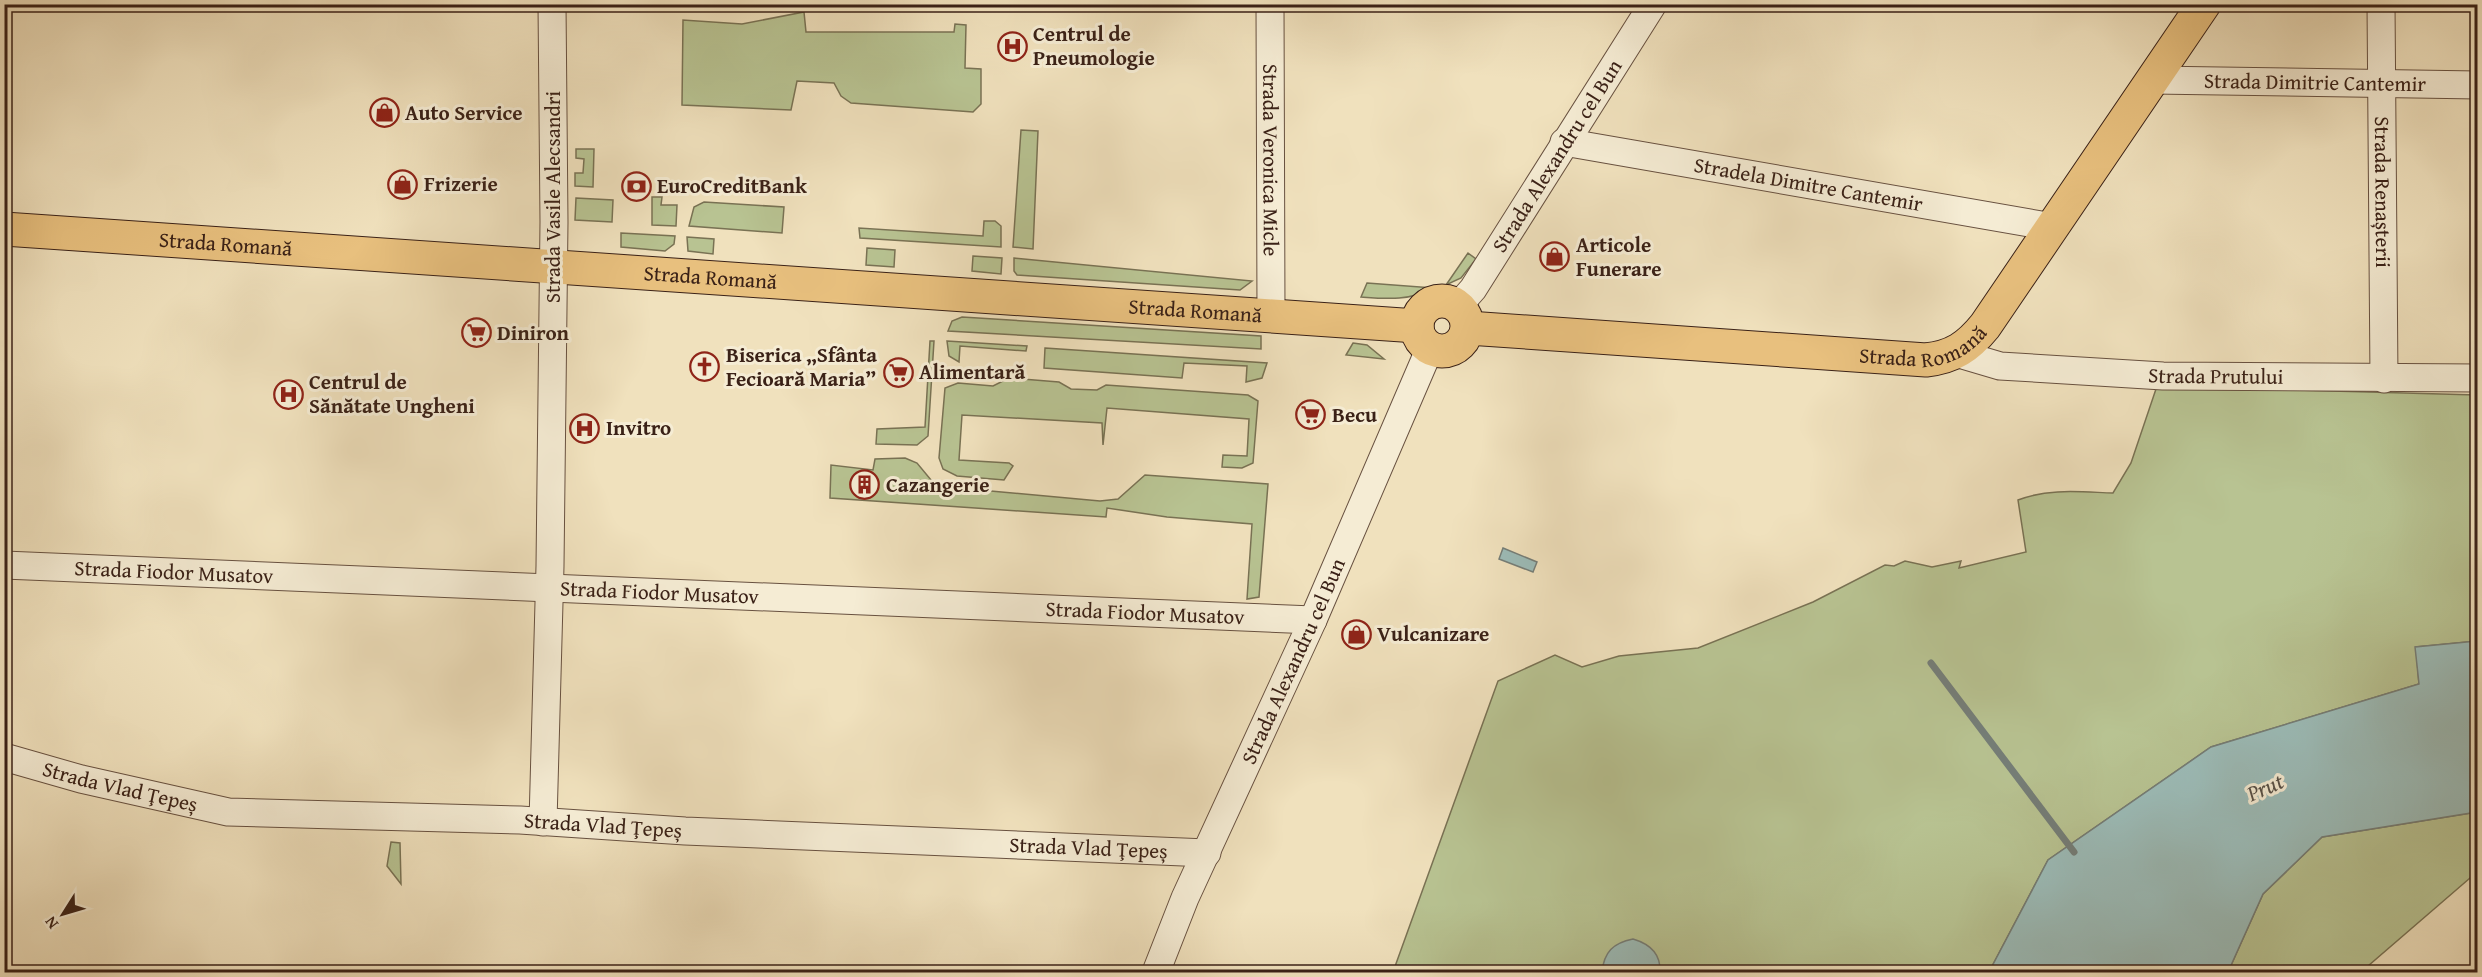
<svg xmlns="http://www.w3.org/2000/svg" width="2482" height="977" viewBox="0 0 2482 977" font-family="'Gentium Book Plus',serif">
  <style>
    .green { fill: #b8c392; stroke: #797254; stroke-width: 1.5 }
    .water { fill: #9cbcb8; stroke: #757e78; stroke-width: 1.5 }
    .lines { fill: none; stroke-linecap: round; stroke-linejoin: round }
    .stream { stroke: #757e78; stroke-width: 7 }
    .minor-casing { stroke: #685140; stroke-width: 29 }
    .major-casing { stroke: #3a2117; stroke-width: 35 }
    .minor { stroke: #f5ecd4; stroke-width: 27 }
    .major { stroke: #e8c07e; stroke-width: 33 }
    .labels { text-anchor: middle; stroke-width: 6; stroke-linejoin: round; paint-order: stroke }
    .poi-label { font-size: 21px; font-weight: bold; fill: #3a2117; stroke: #f5ecd4; text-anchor: start }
    .street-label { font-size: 21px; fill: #3a2117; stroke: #f5ecd4 }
    .water-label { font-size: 22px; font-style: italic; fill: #575047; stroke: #f5ecd4 }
  </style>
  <rect width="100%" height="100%" fill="#f0e1bd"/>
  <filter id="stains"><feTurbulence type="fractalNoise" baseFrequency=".00333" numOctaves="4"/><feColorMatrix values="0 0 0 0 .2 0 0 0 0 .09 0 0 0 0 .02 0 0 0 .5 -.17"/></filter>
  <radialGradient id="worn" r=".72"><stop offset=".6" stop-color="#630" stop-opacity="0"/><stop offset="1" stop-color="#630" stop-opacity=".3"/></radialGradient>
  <!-- green -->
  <g class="green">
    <path d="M804 12 806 32H954L955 24 966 25 965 68 981 69V104L973 112 851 103 841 96 834 83 797 81 791 110 682 105 683 20 742 24Z"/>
    <path d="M1021 130 1038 131 1033 249 1013 247Z"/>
    <path d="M576 149H594L593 187 575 186V173H583L584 159 576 158Z"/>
    <path d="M652 197H662L661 205H677L676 226 652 225Z"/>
    <path d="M576 198 613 200 612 222 575 220Z"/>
    <path d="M704 202 784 207 782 233 689 226 694 207Z"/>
    <path d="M984 221H995L1001 226V247L860 238 859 228 983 236Z"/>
    <path d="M621 233 675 236 674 244 665 251 621 247Z"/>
    <path d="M687 237 714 239 713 254 688 251Z"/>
    <path d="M867 248 895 250 894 267 866 265Z"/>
    <path d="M1468 253 1476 259 1461 278 1446 285Z"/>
    <path d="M973 256 1002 258 1001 274 972 271Z"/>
    <path d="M1014 258 1252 281 1240 290 1017 275 1014 271Z"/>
    <path d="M1367 283 1434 288C1409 301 1388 299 1361 297Z"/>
    <path d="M962 317 1261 336V349L948 331 952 321Z"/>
    <path d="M930 341H934L928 436 917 445 876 444 877 429 925 427Z"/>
    <path d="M947 341 1027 346 1026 351 960 346 959 362 949 356Z"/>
    <path d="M1353 343 1367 345 1384 359 1346 355Z"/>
    <path d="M1045 348 1267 363 1262 378 1246 382 1247 366 1184 363 1182 378 1044 368Z"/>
    <path d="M1009 378 1059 382 1071 389 1097 390 1106 385 1248 395 1258 401 1253 463 1242 468 1222 467 1223 455 1247 456 1249 419 1107 408 1103 445 1102 423 962 415 959 460 1009 463 1013 466 1004 480 957 476 943 469 939 458 945 388 958 383 993 386Z"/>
    <path d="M2157 386 2477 395V641L2416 647 2419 684 2211 747 2048 860 1989 972H1393L1498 681 1555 655 1582 667 1619 656 1698 648 1813 602 1885 565 1894 566 1905 561 1932 567 1961 561 1959 568 2026 552 2018 500C2049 488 2081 492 2113 493L2131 463Z"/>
    <path d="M905 458 917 463 936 486 1100 501 1118 499 1145 475 1268 484 1259 597 1247 599 1252 524 1167 517 1107 508 1106 517 830 498 831 465 873 470 875 459Z"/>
    <path d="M2477 812V872L2361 972H2228L2263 894 2322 837Z"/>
    <path d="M391 842 400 843 401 884 387 866Z"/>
  </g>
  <!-- water -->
  <g class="water">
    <path d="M1503 548 1537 562 1533 572 1499 559Z"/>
    <path d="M2477 641V812L2322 837 2263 894 2228 972H1989L2048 860 2211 747 2419 684 2415 647Z"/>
    <path d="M1633 939C1650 944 1661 954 1660 972H1602C1604 952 1613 943 1633 939Z"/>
  </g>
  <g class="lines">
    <!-- stream -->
    <path class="stream" d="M1931 663 2074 852"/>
    <defs>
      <g id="minor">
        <path id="s1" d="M1270 4 1271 314"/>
        <path id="s2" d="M2381 4 2384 379"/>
        <path id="s3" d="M2153 80 2478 85"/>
        <path id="s4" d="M1564 142 2053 227"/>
        <path id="s5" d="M1458 306 1473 289 1653 4"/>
        <path id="s6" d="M1956 353 2000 366 2163 376 2478 378"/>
        <path id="s7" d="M4 565 1313 620"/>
        <path id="s8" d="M4 757 81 779 228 812 520 820 685 831 1207 853"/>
        <path d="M543 822 550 566 554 222 552 4"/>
        <path id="s9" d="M1156 972 1185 898 1313 620 1430 348"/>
      </g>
      <g id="major">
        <path id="s10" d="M4 229 1417 326"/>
        <circle cx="1442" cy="326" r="25"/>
        <path id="s11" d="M1468 328 1926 360C1953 357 1968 347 1985 326L2204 4"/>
      </g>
    </defs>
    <!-- minor casing -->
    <use href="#minor" class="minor-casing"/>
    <!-- major casing -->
    <use href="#major" class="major-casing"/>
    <!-- minor -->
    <use href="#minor" class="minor"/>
    <!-- major -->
    <use href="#major" class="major"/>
  </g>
  <!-- icons -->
  <defs>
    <symbol id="hospital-ring" viewBox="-11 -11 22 22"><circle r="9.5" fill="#f5ecd4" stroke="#8f2418" stroke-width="1.5"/><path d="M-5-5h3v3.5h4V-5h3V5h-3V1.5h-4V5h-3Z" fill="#8f2418"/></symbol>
    <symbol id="shop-ring" viewBox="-11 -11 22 22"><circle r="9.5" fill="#f5ecd4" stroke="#8f2418" stroke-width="1.5"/><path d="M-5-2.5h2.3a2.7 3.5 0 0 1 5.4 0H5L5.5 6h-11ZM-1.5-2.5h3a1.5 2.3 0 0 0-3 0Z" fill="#8f2418"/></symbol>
    <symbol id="bank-ring" viewBox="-11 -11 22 22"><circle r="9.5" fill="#f5ecd4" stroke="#8f2418" stroke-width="1.5"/><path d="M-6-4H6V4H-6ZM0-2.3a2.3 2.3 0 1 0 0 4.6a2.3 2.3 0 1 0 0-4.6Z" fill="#8f2418"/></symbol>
    <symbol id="supermarket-ring" viewBox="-11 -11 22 22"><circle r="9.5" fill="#f5ecd4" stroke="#8f2418" stroke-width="1.5"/><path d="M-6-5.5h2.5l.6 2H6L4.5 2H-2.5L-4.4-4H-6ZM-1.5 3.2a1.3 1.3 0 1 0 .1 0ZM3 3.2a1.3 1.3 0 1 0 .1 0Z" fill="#8f2418"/></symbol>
    <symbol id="church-ring" viewBox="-11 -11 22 22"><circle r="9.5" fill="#f5ecd4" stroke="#8f2418" stroke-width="1.5"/><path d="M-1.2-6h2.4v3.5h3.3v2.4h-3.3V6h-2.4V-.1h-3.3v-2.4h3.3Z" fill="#8f2418"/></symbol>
    <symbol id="building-ring" viewBox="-11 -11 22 22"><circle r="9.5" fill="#f5ecd4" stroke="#8f2418" stroke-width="1.5"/><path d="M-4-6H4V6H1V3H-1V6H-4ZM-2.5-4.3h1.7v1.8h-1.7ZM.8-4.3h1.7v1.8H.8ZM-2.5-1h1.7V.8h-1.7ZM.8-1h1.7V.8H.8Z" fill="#8f2418"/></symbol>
  </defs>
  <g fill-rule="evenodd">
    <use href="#hospital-ring" x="996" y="30" width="33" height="33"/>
    <use href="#shop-ring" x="368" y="96" width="33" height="33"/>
    <use href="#shop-ring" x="386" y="168" width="33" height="33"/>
    <use href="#bank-ring" x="620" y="170" width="33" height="33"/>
    <use href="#shop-ring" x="1538" y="240" width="33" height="33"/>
    <use href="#supermarket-ring" x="460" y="316" width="33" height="33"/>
    <use href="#church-ring" x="688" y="350" width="33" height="33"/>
    <use href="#supermarket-ring" x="882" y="356" width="33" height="33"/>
    <use href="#hospital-ring" x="272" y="378" width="33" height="33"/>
    <use href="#supermarket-ring" x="1294" y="398" width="33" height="33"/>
    <use href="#hospital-ring" x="568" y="412" width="33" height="33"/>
    <use href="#building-ring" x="848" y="468" width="33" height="33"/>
    <use href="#shop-ring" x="1340" y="618" width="33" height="33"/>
  </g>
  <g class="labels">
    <!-- poi labels -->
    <g class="poi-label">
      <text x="1033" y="41">Centrul de<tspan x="1033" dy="24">Pneumologie</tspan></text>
      <text x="405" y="120">Auto Service</text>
      <text x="424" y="191">Frizerie</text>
      <text x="657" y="193">EuroCreditBank</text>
      <text x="1576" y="252">Articole<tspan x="1576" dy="24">Funerare</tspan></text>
      <text x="497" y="340">Diniron</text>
      <text x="726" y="362">Biserica „Sfânta<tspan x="726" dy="24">Fecioară Maria”</tspan></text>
      <text x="919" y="379">Alimentară</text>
      <text x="309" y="389">Centrul de<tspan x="309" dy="24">Sănătate Ungheni</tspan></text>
      <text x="1332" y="422">Becu</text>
      <text x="606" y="435">Invitro</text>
      <text x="886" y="492">Cazangerie</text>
      <text x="1377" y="641">Vulcanizare</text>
    </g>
    <!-- street labels -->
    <g class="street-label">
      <text dy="7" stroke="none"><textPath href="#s3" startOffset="162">Strada Dimitrie Cantemir</textPath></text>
      <text dy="7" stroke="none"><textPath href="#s5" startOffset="180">Strada Alexandru cel Bun</textPath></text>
      <text dy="7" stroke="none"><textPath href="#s1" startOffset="156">Strada Veronica Micle</textPath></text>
      <text dy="7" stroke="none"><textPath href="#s4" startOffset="248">Stradela Dimitre Cantemir</textPath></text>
      <text dy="7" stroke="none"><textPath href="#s2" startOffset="188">Strada Renașterii</textPath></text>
      <text transform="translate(553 197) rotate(-90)" y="7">Strada Vasile Alecsandri</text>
      <text dy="7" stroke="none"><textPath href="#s10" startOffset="222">Strada Romană</textPath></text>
      <text dy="7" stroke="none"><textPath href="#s10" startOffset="708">Strada Romană</textPath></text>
      <text dy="7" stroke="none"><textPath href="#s10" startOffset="1194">Strada Romană</textPath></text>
      <text dy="7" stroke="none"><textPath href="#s11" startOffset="459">Strada Romană</textPath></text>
      <text dy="7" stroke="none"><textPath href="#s6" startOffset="262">Strada Prutului</textPath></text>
      <text dy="7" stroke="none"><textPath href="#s7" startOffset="170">Strada Fiodor Musatov</textPath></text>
      <text dy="7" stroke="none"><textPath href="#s7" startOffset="656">Strada Fiodor Musatov</textPath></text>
      <text dy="7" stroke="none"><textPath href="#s7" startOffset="1142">Strada Fiodor Musatov</textPath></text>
      <text dy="7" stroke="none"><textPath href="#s9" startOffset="340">Strada Alexandru cel Bun</textPath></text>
      <text dy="7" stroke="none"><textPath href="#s8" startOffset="120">Strada Vlad Ţepeș</textPath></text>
      <text dy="7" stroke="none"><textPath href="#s8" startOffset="606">Strada Vlad Ţepeș</textPath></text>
      <text dy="7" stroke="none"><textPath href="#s8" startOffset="1092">Strada Vlad Ţepeș</textPath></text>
    </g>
    <!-- water labels -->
    <g class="water-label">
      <text transform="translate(2265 787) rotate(-24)" y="8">Prut</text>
    </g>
  </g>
  <!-- margin -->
  <rect width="2482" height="977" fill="none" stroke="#f0e1bd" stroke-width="24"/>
  <rect x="6" y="6" width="2470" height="965" fill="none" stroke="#3a2117" stroke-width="3"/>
  <rect x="12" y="12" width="2458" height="953" fill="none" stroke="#3a2117" stroke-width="1.5"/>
  <!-- north arrow -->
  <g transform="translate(63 914) rotate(233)" stroke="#f5ecd4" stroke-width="4.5" paint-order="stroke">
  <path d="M0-4.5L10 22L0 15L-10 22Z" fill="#3a2117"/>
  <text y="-9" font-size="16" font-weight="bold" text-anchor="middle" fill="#3a2117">N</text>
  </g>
  <rect width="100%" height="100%" filter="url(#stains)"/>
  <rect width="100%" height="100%" fill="url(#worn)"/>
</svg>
